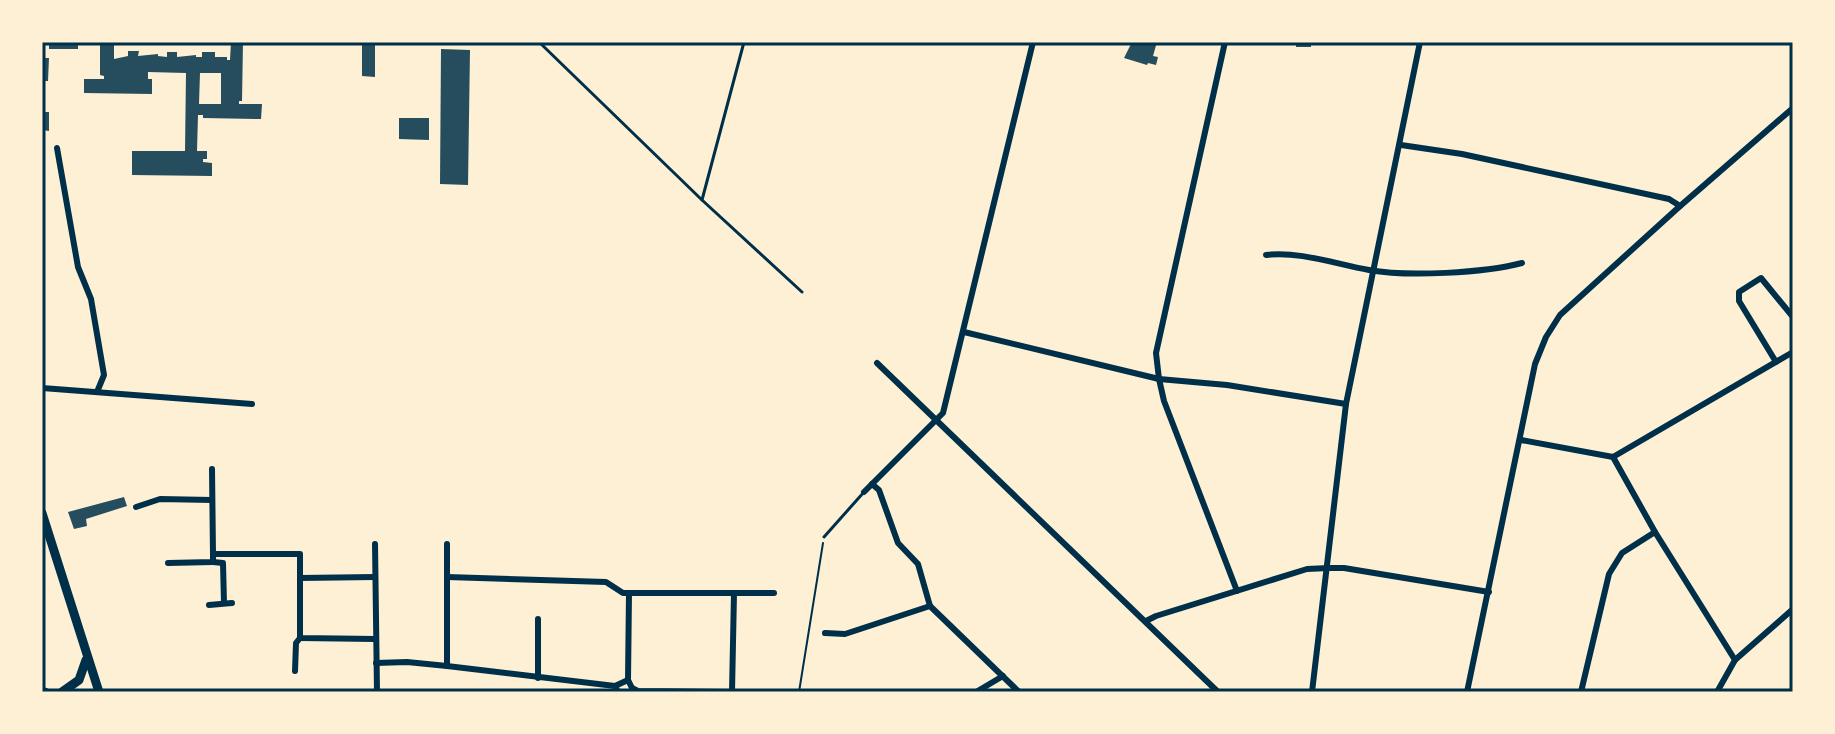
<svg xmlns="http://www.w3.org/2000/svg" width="1835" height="734" viewBox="0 0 1835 734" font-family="'Sofia Sans Condensed',sans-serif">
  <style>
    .building { fill: #264d5e; fill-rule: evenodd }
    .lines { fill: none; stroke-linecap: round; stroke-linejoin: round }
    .path { stroke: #003049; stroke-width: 2 }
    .service { stroke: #003049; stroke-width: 3 }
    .minor { stroke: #003049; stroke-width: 6 }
    .tertiary { stroke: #003049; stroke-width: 7 }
    .primary { stroke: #003049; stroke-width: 9 }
    .neatline { fill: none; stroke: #003049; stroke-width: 3 }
  </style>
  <rect width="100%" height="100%" fill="#fdf0d5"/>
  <!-- building -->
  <g class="building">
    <rect x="49" y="42" width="29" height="7"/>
    <path d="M100 42H114V59L128 56V51H139L138 56 158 54V56L167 57V52H177V57L196 55V57H202V52H215V57H227V60H230L231 42H243L242 101H239V104H262L261 119 203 118V115H198L197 151H207V159H203V162L212 163V176L132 175V151H185L186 73 148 72V79H152V94L84 93V79H104V76L100 75ZM200 73H221V104H199Z"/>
    <path d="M362 42H375V77L362 76Z"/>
    <path d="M1132 42H1157L1153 56 1158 57 1156 65 1148 63 1147 65 1124 58Z"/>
    <rect x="1296" y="42" width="15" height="5"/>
    <path d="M441 49 470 50 468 185 440 184Z"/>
    <path d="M42 58H49L48 81H45V96H42Z"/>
    <path d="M42 112H49V131L42 130Z"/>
    <path d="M399 118H429V140L399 139Z"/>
    <path d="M124 497 127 506 86 519 87 526 74 529 68 512Z"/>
  </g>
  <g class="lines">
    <!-- path -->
    <path class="path" d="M799 692 823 543"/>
    <!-- service -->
    <g class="service">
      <path d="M539 42 702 200 802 292"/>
      <path d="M702 200 744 42"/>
      <path d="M824 537 864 492"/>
    </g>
    <!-- minor -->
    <g class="minor">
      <path d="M1225 42 1156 353 1159 379 1164 401 1237 591"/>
      <path d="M1401 145 1462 154 1669 199 1680 206"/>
      <path d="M57 148 78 267 91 299 104 375 97 392"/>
      <path d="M1266 255C1300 251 1335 264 1369 270 1408 277 1484 273 1522 263"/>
      <path d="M964 332 1159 379 1227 385 1346 404"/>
      <path d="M1776 362 1739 301V292L1761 278 1793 317"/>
      <path d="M877 363 1218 692"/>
      <path d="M42 388 252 404"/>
      <path d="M1521 440 1613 457 1793 352"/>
      <path d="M1613 457 1655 532 1735 660"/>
      <path d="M212 469 213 554H300V638L375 639"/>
      <path d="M872 484 879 490 898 543 918 564 930 606"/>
      <path d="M864 492 943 413 1033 42"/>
      <path d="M136 507 160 499 212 500"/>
      <path d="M375 544 377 692"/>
      <path d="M213 562 223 563 224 603"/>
      <path d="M168 563 213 562V554"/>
      <path d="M447 577 606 582 623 593H629"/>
      <path d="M300 578 375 577"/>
      <path d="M734 593H774"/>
      <path d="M209 605 232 603"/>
      <path d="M1146 621 1156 616 1307 569 1329 568H1344L1489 592"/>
      <path d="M825 633 845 634 930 606 1019 692"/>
      <path d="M376 663 407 662 447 666 615 686"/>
      <path d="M447 666V544"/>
      <path d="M295 671 296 643 300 638"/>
      <path d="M538 678V619"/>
      <path d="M632 688 628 680 629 593H734L732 692"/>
      <path d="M632 688 638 691 734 692"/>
      <path d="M618 692 615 686 628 680"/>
      <path d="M976 692 1003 676"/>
      <path d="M1312 692 1346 404 1420 42"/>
      <path d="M1467 692 1535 364 1546 337 1560 315 1679 207 1793 108"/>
      <path d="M1581 692 1609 574 1622 553 1655 532"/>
      <path d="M1717 692 1735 660 1793 609"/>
    </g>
    <!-- tertiary -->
    <path class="tertiary" d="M42 690 47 692"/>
    <!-- primary -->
    <g class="primary">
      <path d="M42 513 99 692"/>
      <path d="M62 692 79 680 86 660"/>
    </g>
  </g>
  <!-- border -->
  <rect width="1835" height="734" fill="none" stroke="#fdf0d5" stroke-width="88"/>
  <rect x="44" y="44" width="1747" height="646" class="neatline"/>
</svg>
